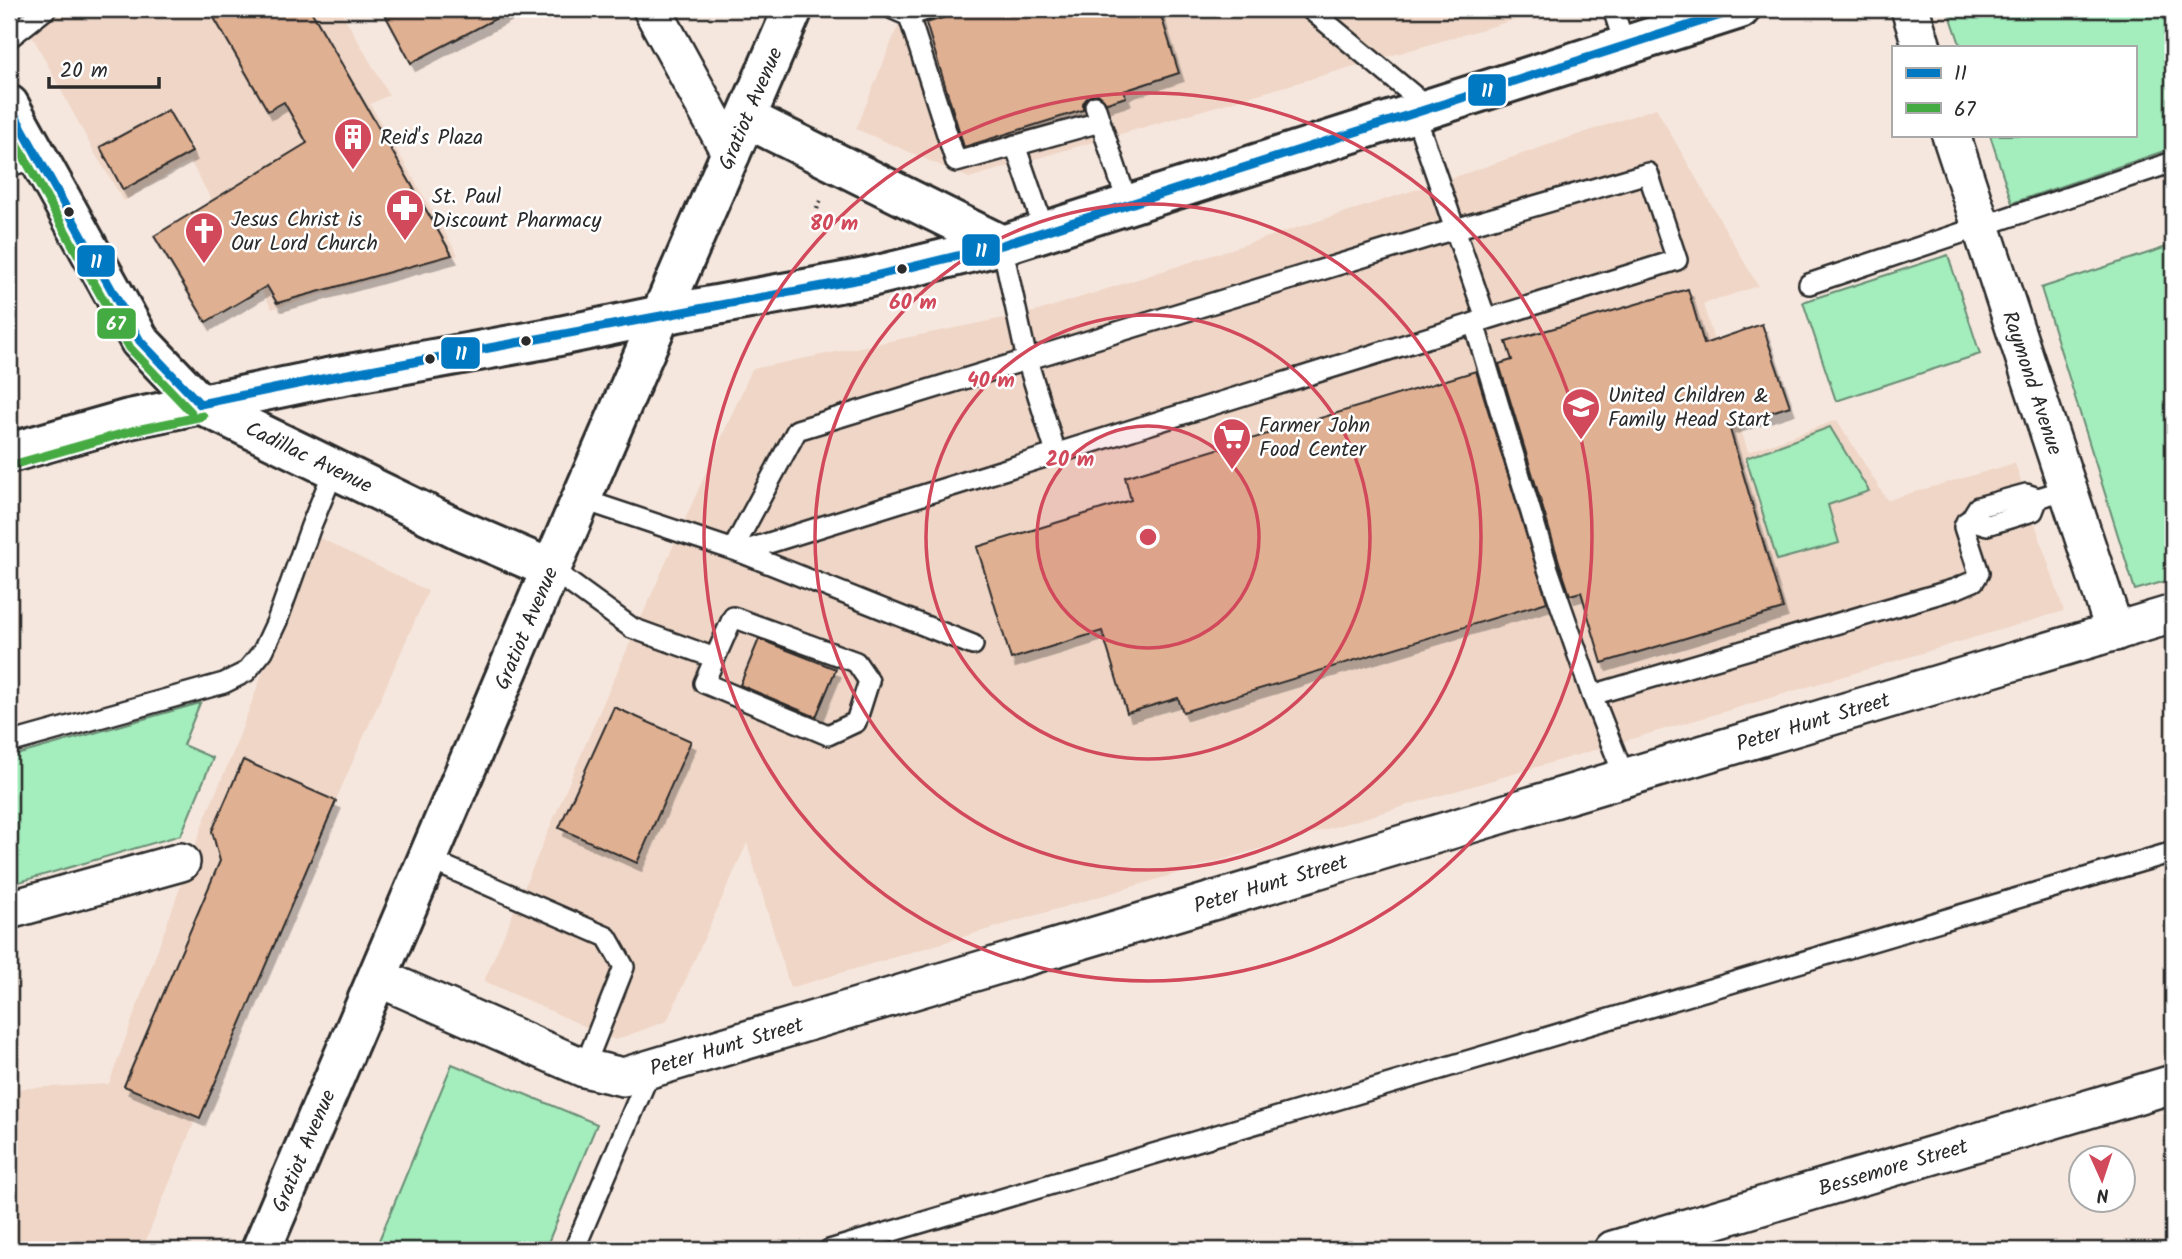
<svg xmlns="http://www.w3.org/2000/svg" width="2182" height="1259" viewBox="0 0 2182 1259" font-family="Kalam,sans-serif">
  <style>
    .built { fill: #efd6c7 }
    .green { fill: #a4edbc; stroke: #688c74; stroke-width: 2 }
    .building { fill: #e0b092; stroke: #2b2b2b; stroke-width: 2; filter: url(#shadow) }
    .lines { fill: none; stroke-linecap: round; stroke-linejoin: round }
    .lane-casing { stroke: #2b2b2b; stroke-width: 24 }
    .street-casing { stroke: #2b2b2b; stroke-width: 42 }
    .secondary-casing { stroke: #2b2b2b; stroke-width: 44 }
    .primary-casing { stroke: #2b2b2b; stroke-width: 44 }
    .path { stroke: #2b2b2b; stroke-width: 4.5; stroke-dasharray: 2 5; stroke-linecap: butt }
    .lane { stroke: #fff; stroke-width: 19 }
    .street { stroke: #fff; stroke-width: 37 }
    .secondary { stroke: #fff; stroke-width: 38 }
    .primary { stroke: #fff; stroke-width: 38 }
    .bus-1-casing { stroke: #fff; stroke-width: 14 }
    .bus-2-casing { stroke: #fff; stroke-width: 14 }
    .bus-1 { stroke: #0079c2; stroke-width: 9 }
    .bus-2 { stroke: #44aa42; stroke-width: 9 }
    .ring { fill: none; stroke: #d1495b; stroke-width: 3.5 }
    .bus-dot { fill: #2b2b2b; stroke: #fff; stroke-width: 2.5 }
    .labels { text-anchor: middle; stroke-width: 5; stroke-linejoin: round; paint-order: stroke }
    .street-label { font-size: 21px; fill: #2b2b2b; stroke: #fff }
    .poi-label { font-size: 21px; fill: #2b2b2b; stroke: #fff; text-anchor: start }
    .centre { fill: #d1495b; stroke: #fff; stroke-width: 3.5 }
    .ring-label { font-size: 21px; text-anchor: middle; font-weight: bold; fill: #d1495b; stroke: #fff; stroke-width: 5; stroke-linejoin: round; paint-order: stroke }
    .line-badge { stroke: #fff; stroke-width: 2.5 }
    .badge-label { font-size: 19px; text-anchor: middle; font-weight: bold; fill: #fff }
  </style>
  <defs>
    <filter id="shadow"><feDropShadow dx="4.5" dy="8" stdDeviation="0" flood-color="#0004"/></filter>
  </defs>
  <rect width="100%" height="100%" fill="#f6e7de"/>
  <filter id="ink" filterUnits="userSpaceOnUse"><feTurbulence type="fractalNoise" baseFrequency=".0143" numOctaves="2"/><feDisplacementMap in="SourceGraphic" scale="14" xChannelSelector="R" yChannelSelector="G"/><feConvolveMatrix kernelMatrix="1 2 1 2 8 2 1 2 1" color-interpolation-filters="sRGB"/></filter>
  <g filter="url(#ink)">
    <!-- built -->
    <g class="built">
      <path d="M62 9H340L389 95 370 104 458 255 272 309 190 161 124 201 94 152 30 32Z"/>
      <path d="M905 9H1552L969 178 856 129Z"/>
      <path d="M1656 108 1758 286 1703 304 1748 452 1837 420 1887 500 2015 463 2064 611 790 988 747 843 667 1021 615 1040 484 981 601 708 752 369 1038 311 1452 178Z"/>
      <path d="M314 535 428 591 198 1113 142 1250H9V1089L109 1084 207 813 232 755Z"/>
    </g>
    <!-- green -->
    <g class="green">
      <path d="M1970 9H2173V148L2012 203 1990 135H2135V47H1961L1950 15Z"/>
      <path d="M2173 245V579L2135 590 2041 288Z"/>
      <path d="M1948 255 1980 354 1836 401 1803 302Z"/>
      <path d="M1830 427 1869 491 1828 505 1839 543 1777 560 1746 458Z"/>
      <path d="M200 703 183 745 213 758 181 835 9 885V757Z"/>
      <path d="M452 1064 597 1124 545 1250H375Z"/>
    </g>
    <!-- building -->
    <g class="building">
      <path d="M209 9H310L452 255 277 303 267 286 206 322 154 236 307 143 284 102 268 111Z"/>
      <path d="M382 9H514L411 63Z"/>
      <path d="M973 9H1159L1179 73 1124 91 1126 97 1107 103 1098 94 1090 95 1083 103V110L964 147 926 23Z"/>
      <path d="M168 110 192 152 123 190 100 147Z"/>
      <path d="M1688 289 1704 344 1762 324 1790 406 1729 426 1783 609 1602 663 1581 592 1570 595 1560 565 1499 364 1512 360 1506 342Z"/>
      <path d="M1476 371 1547 602 1183 712 1178 698 1127 713 1102 631 1011 659 977 547 1131 500 1125 477Z"/>
      <path d="M759 639 836 669 816 717 740 685Z"/>
      <path d="M614 707 691 741 637 863 559 828Z"/>
      <path d="M243 760 336 801 200 1118 124 1086 220 861 212 831Z"/>
    </g>
    <g class="lines">
      <defs>
        <g id="lane">
          <path d="M893 9 909 16 956 162 1100 122"/>
          <path d="M1310 9 1430 109"/>
          <path d="M1613 9 1625 46"/>
          <path d="M909 16 928 9"/>
          <path d="M9 38 46 9"/>
          <path d="M1095 106 1128 204"/>
          <path d="M1415 114 1486 319"/>
          <path d="M1015 145 1045 232"/>
          <path d="M9 166 38 158"/>
          <path d="M1002 245 1027 360 1056 453"/>
          <path d="M1809 284 2173 162"/>
          <path d="M1474 323 1548 569 1592 695"/>
          <path d="M2038 498 2033 511 1987 525 1970 520 1978 507 2026 494 2038 498 2068 489"/>
          <path d="M581 499 740 552 973 645"/>
          <path d="M733 549 797 430 1455 229 1648 173 1677 260 740 552"/>
          <path d="M551 569 632 628 715 658 704 683 828 735 856 722 869 681 856 662 733 617 715 658"/>
          <path d="M9 743 224 683 246 672 263 651 277 621 311 526 334 470"/>
          <path d="M1625 778 1592 695 1955 589 1974 581 1979 573 1964 527 1966 522 1970 520"/>
          <path d="M428 859 607 937 624 967 584 1068"/>
          <path d="M574 1250 651 1069"/>
          <path d="M829 1250 2173 852"/>
        </g>
        <g id="street">
          <path d="M652 9 731 154"/>
          <path d="M1910 9 1922 47"/>
          <path id="s1" d="M1951 135 2115 632"/>
          <path d="M9 910 181 862"/>
          <path id="s2" d="M377 977 584 1068 623 1077 2173 614"/>
          <path id="s3" d="M1613 1250 2173 1084"/>
        </g>
        <g id="secondary">
          <path id="s4" d="M9 105 140 341 200 404 460 530 551 569"/>
          <path d="M9 453 129 419 327 378 545 339 661 315 866 278 1002 245 1740 9"/>
        </g>
        <g id="primary">
          <path d="M746 118 1002 245"/>
          <path id="s5" d="M261 1250 551 569 793 9"/>
        </g>
      </defs>
      <!-- lane casing -->
      <use href="#lane" class="lane-casing"/>
      <!-- street casing -->
      <use href="#street" class="street-casing"/>
      <!-- secondary casing -->
      <use href="#secondary" class="secondary-casing"/>
      <!-- primary casing -->
      <use href="#primary" class="primary-casing"/>
      <!-- path -->
      <path class="path" d="M817 209 822 196"/>
      <!-- lane -->
      <use href="#lane" class="lane"/>
      <!-- street -->
      <use href="#street" class="street"/>
      <!-- secondary -->
      <use href="#secondary" class="secondary"/>
      <!-- primary -->
      <use href="#primary" class="primary"/>
      <defs>
        <g id="bus-1">
          <path d="M9 105 140 341 200 404"/>
          <path d="M200 404 327 378 866 278 1002 245 1740 9"/>
        </g>
        <g id="bus-2">
          <path d="M9 130 130 348 191 412"/>
          <path d="M12 465 132 431 203 416"/>
        </g>
      </defs>
      <!-- bus-1 casing -->
      <use href="#bus-1" class="bus-1-casing"/>
      <!-- bus-2 casing -->
      <use href="#bus-2" class="bus-2-casing"/>
      <!-- bus-1 -->
      <use href="#bus-1" class="bus-1"/>
      <!-- bus-2 -->
      <use href="#bus-2" class="bus-2"/>
    </g>
  </g>
  <!-- distance rings -->
  <circle cx="1148" cy="537" r="111" fill="#d1495b" fill-opacity=".12"/>
  <g class="ring">
    <circle cx="1148" cy="537" r="111"/>
    <circle cx="1148" cy="537" r="222"/>
    <circle cx="1148" cy="537" r="333"/>
    <circle cx="1148" cy="537" r="444"/>
  </g>
  <!-- icons -->
  <defs>
    <symbol id="building-pin" viewBox="-11 -11 22 30"><path d="M0 17L-7.5 6A9.5 9.5 0 1 1 7.5 6Z" fill="#d1495b" stroke="#fff"/><path d="M-4-6H4V6H1V3H-1V6H-4ZM-2.5-4.3h1.7v1.8h-1.7ZM.8-4.3h1.7v1.8H.8ZM-2.5-1h1.7V.8h-1.7ZM.8-1h1.7V.8H.8Z" fill="#fff"/></symbol>
    <symbol id="pharmacy-pin" viewBox="-11 -11 22 30"><path d="M0 17L-7.5 6A9.5 9.5 0 1 1 7.5 6Z" fill="#d1495b" stroke="#fff"/><path d="M-2-6h4v4h4v4h-4v4h-4v-4h-4v-4h4Z" fill="#fff"/></symbol>
    <symbol id="church-pin" viewBox="-11 -11 22 30"><path d="M0 17L-7.5 6A9.5 9.5 0 1 1 7.5 6Z" fill="#d1495b" stroke="#fff"/><path d="M-1.2-6h2.4v3.5h3.3v2.4h-3.3V6h-2.4V-.1h-3.3v-2.4h3.3Z" fill="#fff"/></symbol>
    <symbol id="school-pin" viewBox="-11 -11 22 30"><path d="M0 17L-7.5 6A9.5 9.5 0 1 1 7.5 6Z" fill="#d1495b" stroke="#fff"/><path d="M0-5L7-2L0 1L-7-2ZM-4 1L0 2.5L4 1V4Q0 6-4 4Z" fill="#fff"/></symbol>
    <symbol id="supermarket-pin" viewBox="-11 -11 22 30"><path d="M0 17L-7.5 6A9.5 9.5 0 1 1 7.5 6Z" fill="#d1495b" stroke="#fff"/><path d="M-6-5.5h2.5l.6 2H6L4.5 2H-2.5L-4.4-4H-6ZM-1.5 3.2a1.3 1.3 0 1 0 .1 0ZM3 3.2a1.3 1.3 0 1 0 .1 0Z" fill="#fff"/></symbol>
  </defs>
  <g fill-rule="evenodd">
    <use href="#building-pin" x="331" y="115" width="44" height="60"/>
    <use href="#pharmacy-pin" x="383" y="186" width="44" height="60"/>
    <use href="#church-pin" x="182" y="209" width="44" height="60"/>
    <use href="#school-pin" x="1559" y="385" width="44" height="60"/>
    <use href="#supermarket-pin" x="1210" y="415" width="44" height="60"/>
  </g>
  <!-- markers -->
  <g class="bus-dot">
    <circle cx="69" cy="212" r="6"/>
    <circle cx="902" cy="269" r="6"/>
    <circle cx="526" cy="341" r="6"/>
    <circle cx="430" cy="359" r="6"/>
  </g>
  <g class="labels">
    <!-- street labels -->
    <g class="street-label">
      <text dy="7" stroke="none"><textPath href="#s5" startOffset="1242">Gratiot Avenue</textPath></text>
      <text dy="7" stroke="none"><textPath href="#s1" startOffset="261">Raymond Avenue</textPath></text>
      <text dy="7" stroke="none"><textPath href="#s4" startOffset="478">Cadillac Avenue</textPath></text>
      <text dy="7" stroke="none"><textPath href="#s5" startOffset="676">Gratiot Avenue</textPath></text>
      <text dy="7" stroke="none"><textPath href="#s2" startOffset="1508">Peter Hunt Street</textPath></text>
      <text dy="7" stroke="none"><textPath href="#s2" startOffset="942">Peter Hunt Street</textPath></text>
      <text dy="7" stroke="none"><textPath href="#s2" startOffset="374">Peter Hunt Street</textPath></text>
      <text dy="7" stroke="none"><textPath href="#s5" startOffset="108">Gratiot Avenue</textPath></text>
      <text dy="7" stroke="none"><textPath href="#s3" startOffset="292">Bessemore Street</textPath></text>
    </g>
    <!-- poi labels -->
    <g class="poi-label">
      <text x="380" y="144">Reid's Plaza</text>
      <text x="432" y="203">St. Paul<tspan x="432" dy="24">Discount Pharmacy</tspan></text>
      <text x="231" y="226">Jesus Christ is<tspan x="231" dy="24">Our Lord Church</tspan></text>
      <text x="1608" y="402">United Children &amp;<tspan x="1608" dy="24">Family Head Start</tspan></text>
      <text x="1259" y="432">Farmer John<tspan x="1259" dy="24">Food Center</tspan></text>
    </g>
  </g>
  <circle cx="1148" cy="537" r="10" class="centre"/>
  <g class="ring-label">
    <text x="834" y="230">80 m</text>
    <text x="913" y="309">60 m</text>
    <text x="991" y="387">40 m</text>
    <text x="1070" y="466">20 m</text>
  </g>
  <g class="line-badge">
    <rect x="1467" y="73" width="40" height="34" rx="7" fill="#0079c2"/>
    <rect x="961" y="233" width="40" height="34" rx="7" fill="#0079c2"/>
    <rect x="76" y="244" width="40" height="34" rx="7" fill="#0079c2"/>
    <rect x="96" y="307" width="41" height="33" rx="7" fill="#44aa42"/>
    <rect x="440" y="336" width="41" height="34" rx="7" fill="#0079c2"/>
  </g>
  <g class="badge-label">
    <text x="1487" y="97">11</text>
    <text x="981" y="257">11</text>
    <text x="96" y="268">11</text>
    <text x="116" y="330">67</text>
    <text x="461" y="360">11</text>
  </g>
  <!-- margin -->
  <rect width="2182" height="1259" fill="none" stroke="#fff" stroke-width="35"/>
  <rect x="18" y="18" width="2147" height="1224" fill="none" stroke="#2b2b2b" stroke-width="2.5" filter="url(#ink)"/>
  <!-- legend -->
  <rect x="1892" y="46" width="245" height="91" fill="#ffffff" stroke="#aaaaaa" stroke-width="2"/>
  <rect x="1906" y="68" width="35" height="10" fill="#0079c2" stroke="#aaaaaa" stroke-width="2"/>
  <text x="1954" y="80" font-size="21" fill="#2b2b2b">11</text>
  <rect x="1906" y="103" width="35" height="10" fill="#44aa42" stroke="#aaaaaa" stroke-width="2"/>
  <text x="1954" y="116" font-size="21" fill="#2b2b2b">67</text>
  <!-- north arrow -->
  <g transform="translate(2102 1179) rotate(177)"><circle r="33" fill="#ffffff" stroke="#aaaaaa" stroke-width="2"/>
  <path d="M0-5L12 26L0 18L-12 26Z" fill="#d1495b"/>
  <text y="-10" font-size="19" font-weight="bold" text-anchor="middle" fill="#2b2b2b">N</text>
  </g>
  <!-- scale -->
  <path d="M49 77v10h110v-10" fill="none" stroke="#2b2b2b" stroke-width="3.5"/>
  <text x="60" y="77" font-size="21" fill="#2b2b2b" stroke="#ffffff" stroke-width="5" paint-order="stroke">20 m</text>
</svg>
